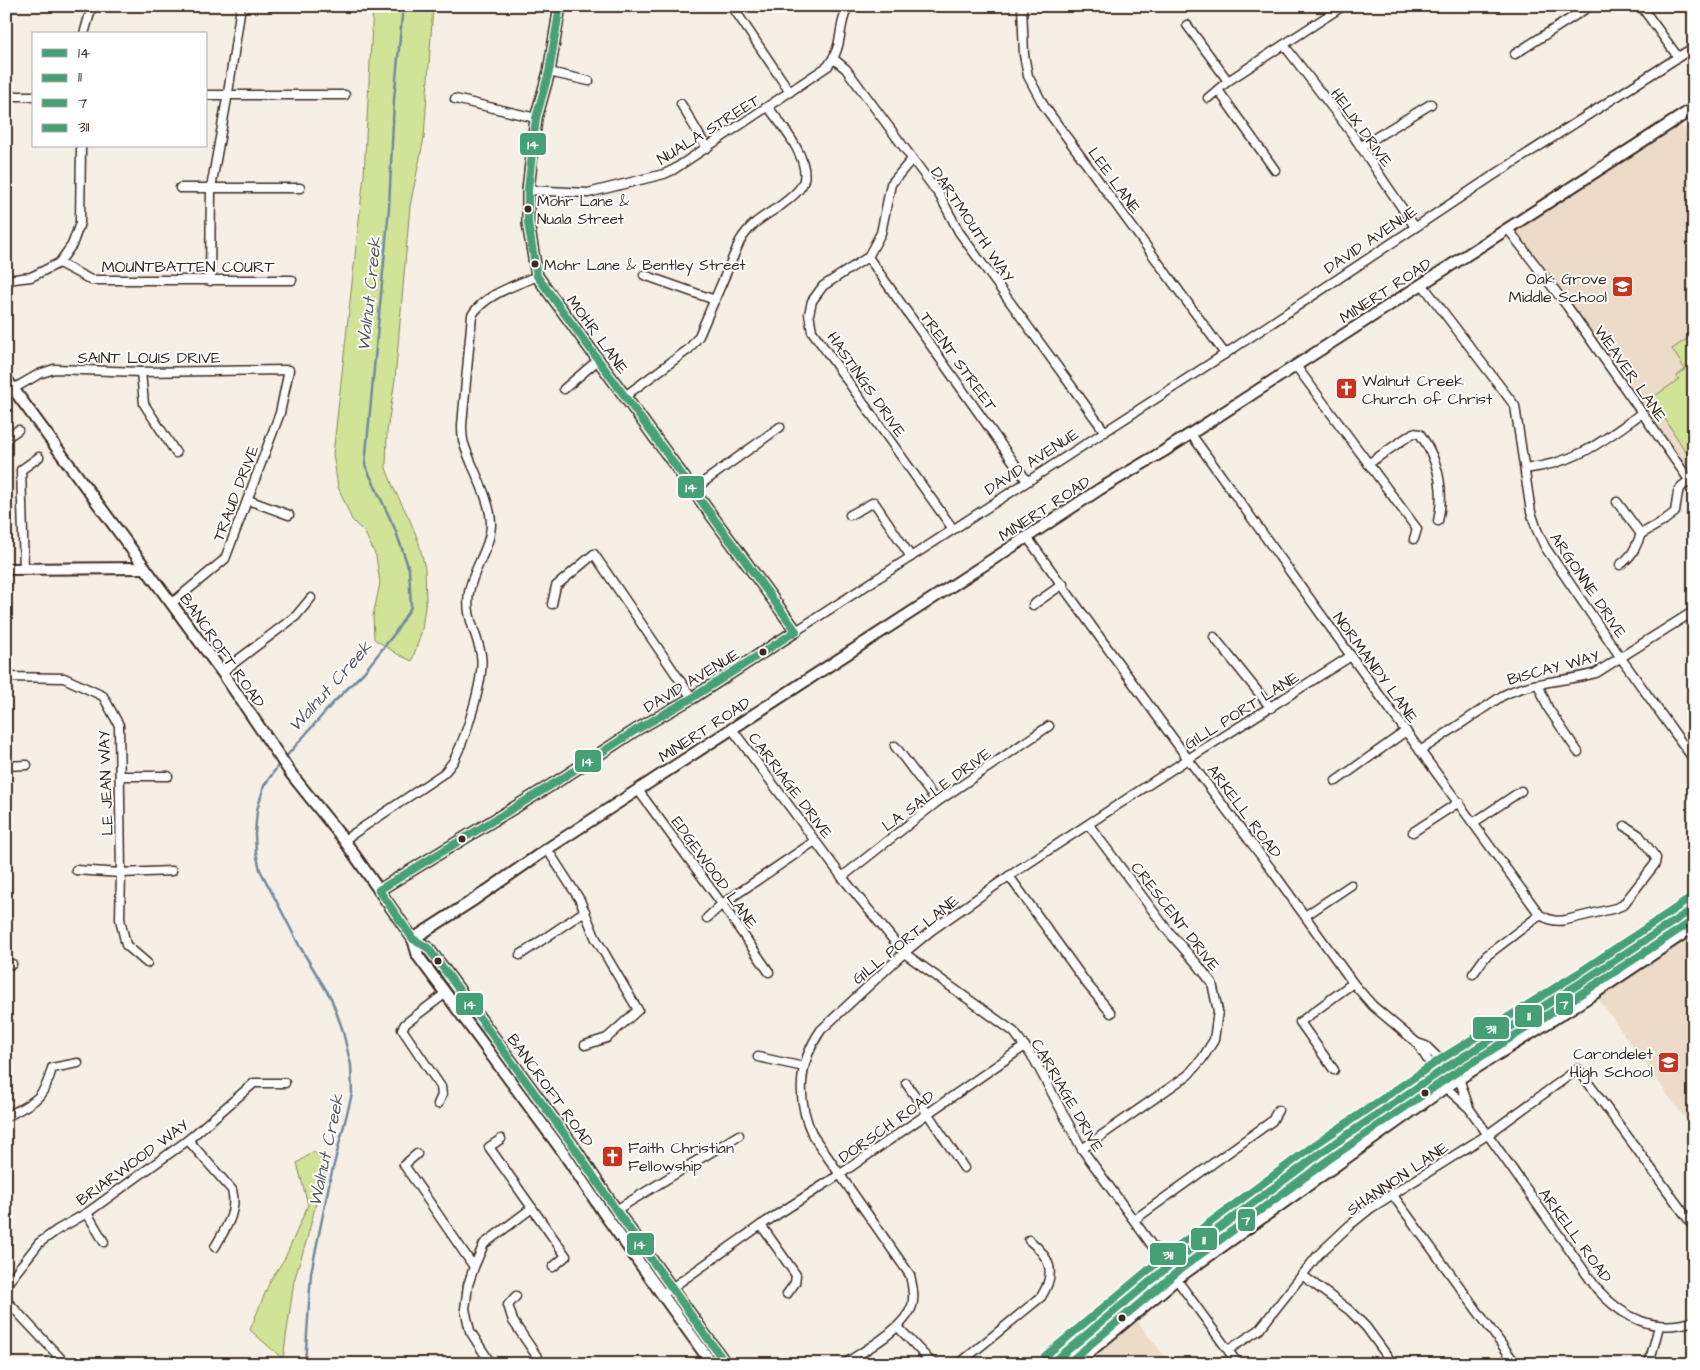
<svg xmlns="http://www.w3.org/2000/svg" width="1700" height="1370" viewBox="0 0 1700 1370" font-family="'Architects Daughter',sans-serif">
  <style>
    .built { fill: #ebdbc8 }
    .green { fill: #d0e397; stroke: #86865a }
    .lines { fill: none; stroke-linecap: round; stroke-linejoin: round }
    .stream { stroke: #70899d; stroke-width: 2.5 }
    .minor-casing { stroke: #3b2a1e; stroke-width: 11 }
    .tertiary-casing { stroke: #3b2a1e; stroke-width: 14 }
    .secondary-casing { stroke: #3b2a1e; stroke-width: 15 }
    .minor { stroke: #fff; stroke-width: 8 }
    .tertiary { stroke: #fff; stroke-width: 10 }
    .secondary { stroke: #fff; stroke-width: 11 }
    .bus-1-casing { stroke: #fff; stroke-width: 11 }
    .bus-2-casing { stroke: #fff; stroke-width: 11 }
    .bus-3-casing { stroke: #fff; stroke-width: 11 }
    .bus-4-casing { stroke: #fff; stroke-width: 11 }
    .bus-1 { stroke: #46a076; stroke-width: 8 }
    .bus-2 { stroke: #46a076; stroke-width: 8 }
    .bus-3 { stroke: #46a076; stroke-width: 8 }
    .bus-4 { stroke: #46a076; stroke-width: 8 }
    .bus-dot { fill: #3b2a1e; stroke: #fff; stroke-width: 2 }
    .labels { text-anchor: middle; stroke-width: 4; stroke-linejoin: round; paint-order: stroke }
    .bus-label { font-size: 15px; fill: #3b2a1e; stroke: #fff; text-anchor: start }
    .street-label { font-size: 16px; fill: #3b2a1e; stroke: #fff }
    .poi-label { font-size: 16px; fill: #3b2a1e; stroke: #fff; text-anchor: end }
    .water-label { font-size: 18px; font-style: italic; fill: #565a5e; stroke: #fff }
    .line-badge { stroke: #fff; stroke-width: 2 }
    .badge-label { font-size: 14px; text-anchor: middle; font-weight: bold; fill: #fff }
  </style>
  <rect width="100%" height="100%" fill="#f6efe6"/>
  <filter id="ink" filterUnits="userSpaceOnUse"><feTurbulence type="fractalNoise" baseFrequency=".02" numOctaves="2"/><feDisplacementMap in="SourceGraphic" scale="10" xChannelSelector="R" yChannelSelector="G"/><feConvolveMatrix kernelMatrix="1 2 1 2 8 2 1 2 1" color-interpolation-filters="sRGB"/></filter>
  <g filter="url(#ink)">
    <!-- built -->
    <g class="built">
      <path d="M1677 119 1694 143V477L1689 480 1508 229Z"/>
      <path d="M1694 926V1131L1594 993Z"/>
      <path d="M1132 1315 1171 1364H1074Z"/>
    </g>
    <!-- green -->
    <g class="green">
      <path d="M373 6H433L424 138 410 206 395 380 387 431 386 468 394 489 410 520 419 543 425 568 426 599 422 630 412 661 399 655 374 639 373 616 380 583 376 556 365 533 352 520 338 487 333 454 364 175Z"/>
      <path d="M1694 334V465L1652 398 1679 379 1677 376 1685 369 1672 349Z"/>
      <path d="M314 1151 326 1164 307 1239 294 1281 283 1359 250 1330 270 1281 285 1258 308 1205 297 1163Z"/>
    </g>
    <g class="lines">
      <!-- stream -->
      <g class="stream">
        <path d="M284 759 333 703 364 672 395 633 411 607 409 569 395 529 365 465 389 208 394 100 403 6"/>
        <path d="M280 763 264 786 257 810 255 834 256 852 260 870 281 910 300 947 331 998 342 1028 351 1065 352 1094 330 1180 311 1273 305 1364"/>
      </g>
      <defs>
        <g id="minor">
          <path d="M732 6 790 92"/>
          <path d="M1022 6 1024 55 1028 76 1044 106 1225 354"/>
          <path d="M1641 6 1678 57"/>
          <path d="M1187 25 1228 81"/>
          <path d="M84 34 92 6"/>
          <path d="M1284 45 1350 131 1415 227"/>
          <path d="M1515 54 1590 6"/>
          <path d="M834 59 846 69 940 196 959 232 1105 432"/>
          <path d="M549 72 589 81"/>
          <path d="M1218 90 1275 170"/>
          <path d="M206 95H345"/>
          <path d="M6 96H34"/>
          <path d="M1208 98 1228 81 1343 6"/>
          <path d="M455 99 536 118"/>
          <path d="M681 104 707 148"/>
          <path d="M1360 147 1431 104"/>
          <path d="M912 159 891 184 881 233 868 257 823 286 812 301 809 314 812 331 953 529"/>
          <path d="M180 188H300"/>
          <path d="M528 190 588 193 664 174 673 170 828 66C844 45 837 29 848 6"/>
          <path d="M1508 229 1567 306 1694 487"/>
          <path d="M868 257 1027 481"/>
          <path d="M59 263 91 280H292"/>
          <path d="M644 275 715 300"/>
          <path d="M6 280 31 277 59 263 72 245 80 223 81 146"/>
          <path d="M210 281 211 188 228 93 241 6"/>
          <path d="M1422 284 1515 406 1531 512 1537 530 1545 547 1621 658 1694 760"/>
          <path d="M1296 366 1417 529 1414 539"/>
          <path d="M141 372 144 404 176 453"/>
          <path d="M13 389 39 374 54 369 141 372 289 370 280 413 225 559 172 603"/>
          <path d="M564 389 598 360"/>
          <path d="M625 396 689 349 699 336 740 241C752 222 762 218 780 206 788 200 797 194 802 185 814 163 781 124 768 107"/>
          <path d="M1191 434 1351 656 1540 915C1549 920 1556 922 1566 920L1616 908 1623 905 1655 864 1656 858 1639 835 1625 826"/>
          <path d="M6 438 18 430"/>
          <path d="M1368 464 1413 433 1420 434C1438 460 1445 490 1438 521"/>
          <path d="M1525 469C1578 462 1600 443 1642 413"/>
          <path d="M694 489 780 427"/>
          <path d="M248 500 289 515"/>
          <path d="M1617 502 1641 534"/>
          <path d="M850 515 874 502 911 557"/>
          <path d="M1027 537 1188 759 1271 869 1353 983 1373 1006 1417 1043"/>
          <path d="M1620 565C1633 555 1635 549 1641 534L1662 522 1675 512 1678 492 1682 486 1694 477"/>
          <path d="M24 569 21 470 39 457"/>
          <path d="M552 604 556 586 594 554 692 698"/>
          <path d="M1033 605 1063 584"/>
          <path d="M796 631 1225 354 1494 175 1694 47"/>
          <path d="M1214 637 1271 708"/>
          <path d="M222 672 296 616 311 598"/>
          <path d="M6 677 64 678 103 696 119 725 121 873 120 919 126 945 147 963"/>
          <path d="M1538 684 1548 708 1578 752"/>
          <path d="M732 729 842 877 904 953 1014 1032 1034 1059 1082 1149 1238 1364"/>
          <path d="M895 746 937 802"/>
          <path d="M1420 751 1502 696C1531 681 1565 682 1596 673L1694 611"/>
          <path d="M6 766 27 765"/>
          <path d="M120 776H168"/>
          <path d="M1336 781 1406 731"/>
          <path d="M638 790 722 904 769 972"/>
          <path d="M1473 823 1521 791"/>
          <path d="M1413 832 1459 802"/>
          <path d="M344 840 444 773C448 768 453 763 455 758 466 736 485 678 481 655 477 632 465 618 469 592 473 568 491 548 491 523 490 497 472 469 464 444 462 438 462 431 462 425L472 315C486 294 514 286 537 276"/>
          <path d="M547 849 580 900 595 937 638 1010 607 1038 585 1045"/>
          <path d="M76 870 121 873 172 871"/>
          <path d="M1009 876 1087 984 1111 1013"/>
          <path d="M842 877 937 802 1049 726"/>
          <path d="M1305 916 1351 885"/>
          <path d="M707 918 722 904 815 841"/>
          <path d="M520 955 585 911"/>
          <path d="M6 964H12"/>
          <path d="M1473 974 1486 956 1540 915"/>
          <path d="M758 1057 804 1067"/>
          <path d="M1334 1070 1300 1022 1353 983"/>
          <path d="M906 1083 928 1114 964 1168"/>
          <path d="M438 1104 442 1095 441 1087 402 1029 405 1024 446 993"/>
          <path d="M1469 1108 1459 1078 1426 1046 1417 1043 1445 1087 1469 1108 1597 1289C1623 1318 1654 1334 1694 1321"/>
          <path d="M6 1117C33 1102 44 1100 52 1068L78 1063"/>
          <path d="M501 1139 489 1147 566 1256 553 1267"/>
          <path d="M188 1140 232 1190C238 1212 225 1229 215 1247"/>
          <path d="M1082 1149 1188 1075 1202 1059 1214 1040 1218 1011 1212 983 1198 965 1168 931 1089 825"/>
          <path d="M417 1154 404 1165 474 1267"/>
          <path d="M1392 1194 1516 1364"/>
          <path d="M616 1210 739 1135"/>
          <path d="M87 1213 104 1242"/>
          <path d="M1134 1220 1272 1121 1278 1110"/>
          <path d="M761 1225 796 1275 795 1283 787 1294"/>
          <path d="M1302 1275 1349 1310 1366 1327 1393 1364"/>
          <path d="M6 1285 39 1243 57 1230 87 1213 188 1140 254 1083H285"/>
          <path d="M663 1294 761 1225 839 1175 1025 1046"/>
          <path d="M516 1296 508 1305 513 1321 542 1364"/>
          <path d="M6 1300 66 1364"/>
          <path d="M898 1327 930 1361 936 1364"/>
          <path d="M1228 1350 1259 1330 1318 1255 1350 1225 1371 1208 1487 1135 1578 1069 1694 1227"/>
          <path d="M491 1364 470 1331 465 1309 468 1285 474 1267 484 1244 532 1208"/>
          <path d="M844 1364C864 1351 904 1329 912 1306 915 1296 912 1285 910 1275L813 1136C796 1100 798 1063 821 1030L904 953 932 930 1009 876 1188 759 1351 656"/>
          <path d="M955 1364 960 1363 1041 1297C1057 1272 1050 1257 1029 1240"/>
          <path d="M1649 1364 1659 1326"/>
        </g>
        <g id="tertiary">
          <path d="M6 379 222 672 292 775 344 840 413 939 418 956 563 1152 605 1215 712 1364"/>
          <path d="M6 569 145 568"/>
          <path d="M379 890 558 781 636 730 692 698 796 631 537 276 528 223V190L536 118 549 72 560 6"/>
          <path d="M413 939 475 899 547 849 1027 537 1100 489 1164 451 1694 108"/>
          <path d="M413 939 428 948 438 961 574 1147 616 1210 726 1364"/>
        </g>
        <g id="secondary">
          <path d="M1051 1364 1176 1260 1322 1152 1447 1067 1582 982 1694 908"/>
          <path d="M1074 1364 1177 1278 1445 1087 1594 993 1694 926"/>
        </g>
      </defs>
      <!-- minor casing -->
      <use href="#minor" class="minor-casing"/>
      <!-- tertiary casing -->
      <use href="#tertiary" class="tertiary-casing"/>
      <!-- secondary casing -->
      <use href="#secondary" class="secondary-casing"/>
      <!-- minor -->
      <use href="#minor" class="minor"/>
      <!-- tertiary -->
      <use href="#tertiary" class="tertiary"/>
      <!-- secondary -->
      <use href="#secondary" class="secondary"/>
      <defs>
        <g id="bus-1">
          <path d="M560 6 549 72 536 118 528 190V223L537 276 796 631"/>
          <path d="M379 890 413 939 428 948 438 961 574 1147 616 1210 726 1364"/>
          <path d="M379 890 558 781 636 730 692 698 796 631"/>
        </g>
        <path id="bus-2" d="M1051 1364 1176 1260 1322 1152 1447 1067 1582 982 1694 908"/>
        <path id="bus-3" d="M1067 1364 1182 1268 1328 1160 1452 1075 1587 990 1694 920"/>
        <path id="bus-4" d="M1045 1356 1170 1252 1316 1144 1441 1059 1577 974 1688 900"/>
      </defs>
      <!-- bus-1 casing -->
      <use href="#bus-1" class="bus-1-casing"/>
      <!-- bus-2 casing -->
      <use href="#bus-2" class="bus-2-casing"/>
      <!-- bus-3 casing -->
      <use href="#bus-3" class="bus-3-casing"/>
      <!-- bus-4 casing -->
      <use href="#bus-4" class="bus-4-casing"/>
      <!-- bus-1 -->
      <use href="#bus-1" class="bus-1"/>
      <!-- bus-2 -->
      <use href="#bus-2" class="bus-2"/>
      <!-- bus-3 -->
      <use href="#bus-3" class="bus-3"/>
      <!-- bus-4 -->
      <use href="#bus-4" class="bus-4"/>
    </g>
  </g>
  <!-- icons -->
  <defs>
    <symbol id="school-square" viewBox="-11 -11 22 22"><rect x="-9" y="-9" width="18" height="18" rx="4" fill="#c8321e" stroke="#fff"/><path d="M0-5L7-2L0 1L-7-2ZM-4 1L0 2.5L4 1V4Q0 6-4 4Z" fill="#fff"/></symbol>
    <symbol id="church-square" viewBox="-11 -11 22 22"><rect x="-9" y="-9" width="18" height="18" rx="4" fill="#c8321e" stroke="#fff"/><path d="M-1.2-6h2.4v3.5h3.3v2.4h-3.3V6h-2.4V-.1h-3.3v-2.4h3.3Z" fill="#fff"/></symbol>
  </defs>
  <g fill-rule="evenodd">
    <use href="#school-square" x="1610" y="274" width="25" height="25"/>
    <use href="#church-square" x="1334" y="376" width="25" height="25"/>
    <use href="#school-square" x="1656" y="1050" width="25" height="25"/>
    <use href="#church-square" x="600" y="1144" width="25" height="25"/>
  </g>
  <!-- markers -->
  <g class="bus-dot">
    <circle cx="528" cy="209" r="4.5"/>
    <circle cx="535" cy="264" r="4.5"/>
    <circle cx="763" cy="652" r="4.5"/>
    <circle cx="462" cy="839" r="4.5"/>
    <circle cx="438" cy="961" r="4.5"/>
    <circle cx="1425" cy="1093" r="4.5"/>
    <circle cx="1122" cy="1318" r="4.5"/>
  </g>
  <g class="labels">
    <!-- bus labels -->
    <g class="bus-label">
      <text x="537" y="206">Mohr Lane &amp;<tspan x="537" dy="18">Nuala Street</tspan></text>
      <text x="544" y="270">Mohr Lane &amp; Bentley Street</text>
    </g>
    <!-- street labels -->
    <g class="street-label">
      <text transform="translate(1362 127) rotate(54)" y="6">HELIX DRIVE</text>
      <text transform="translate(708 129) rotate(-32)" y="6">NUALA STREET</text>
      <text transform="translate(1115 180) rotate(54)" y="6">LEE LANE</text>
      <text transform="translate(973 224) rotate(56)" y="6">DARTMOUTH WAY</text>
      <text transform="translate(1370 239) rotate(-34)" y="6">DAVID AVENUE</text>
      <text x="188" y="272">MOUNTBATTEN COURT</text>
      <text transform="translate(1385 290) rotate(-33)" y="6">MINERT ROAD</text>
      <text transform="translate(598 334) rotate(54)" y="6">MOHR LANE</text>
      <text x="149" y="363">SAINT LOUIS DRIVE</text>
      <text transform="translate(959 361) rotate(54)" y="6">TRENT STREET</text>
      <text transform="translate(1631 373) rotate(55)" y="6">WEAVER LANE</text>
      <text transform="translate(867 384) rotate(55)" y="6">HASTINGS DRIVE</text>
      <text transform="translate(1031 461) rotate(-33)" y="6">DAVID AVENUE</text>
      <text transform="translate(235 493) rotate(-69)" y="6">TRAUD DRIVE</text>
      <text transform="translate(1044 508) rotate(-33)" y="6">MINERT ROAD</text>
      <text transform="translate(1589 585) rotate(56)" y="6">ARGONNE DRIVE</text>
      <text transform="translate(223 650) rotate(55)" y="6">BANCROFT ROAD</text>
      <text transform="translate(1376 667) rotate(54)" y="6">NORMANDY LANE</text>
      <text transform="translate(1553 667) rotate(-15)" y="6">BISCAY WAY</text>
      <text transform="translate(691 680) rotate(-31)" y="6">DAVID AVENUE</text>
      <text transform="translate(1241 710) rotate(-32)" y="6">GILL PORT LANE</text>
      <text transform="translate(704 729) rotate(-33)" y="6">MINERT ROAD</text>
      <text transform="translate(105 783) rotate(-92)" y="6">LE JEAN WAY</text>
      <text transform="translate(791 785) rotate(53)" y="6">CARRIAGE DRIVE</text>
      <text transform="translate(936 789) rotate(-36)" y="6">LA SALLE DRIVE</text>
      <text transform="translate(1245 811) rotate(53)" y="6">ARKELL ROAD</text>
      <text transform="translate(715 872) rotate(54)" y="6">EDGEWOOD LANE</text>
      <text transform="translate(1176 916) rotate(52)" y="6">CRESCENT DRIVE</text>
      <text transform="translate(905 939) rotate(-39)" y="6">GILL PORT LANE</text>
      <text transform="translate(551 1090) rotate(54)" y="6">BANCROFT ROAD</text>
      <text transform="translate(1068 1095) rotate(60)" y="6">CARRIAGE DRIVE</text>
      <text transform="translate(886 1126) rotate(-35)" y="6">DORSCH ROAD</text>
      <text transform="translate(132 1162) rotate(-36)" y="6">BRIARWOOD WAY</text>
      <text transform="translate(1397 1178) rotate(-34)" y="6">SHANNON LANE</text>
      <text transform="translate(1576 1235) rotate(54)" y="6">ARKELL ROAD</text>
    </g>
    <!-- poi labels -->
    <g class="poi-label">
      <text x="1607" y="284">Oak Grove<tspan x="1607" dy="18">Middle School</tspan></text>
      <text x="1362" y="386" text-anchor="start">Walnut Creek<tspan x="1362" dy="18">Church of Christ</tspan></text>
      <text x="1653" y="1059">Carondelet<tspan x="1653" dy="18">High School</tspan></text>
      <text x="628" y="1153" text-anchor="start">Faith Christian<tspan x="628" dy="18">Fellowship</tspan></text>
    </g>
    <!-- water labels -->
    <g class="water-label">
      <text transform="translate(369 294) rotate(-84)" y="6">Walnut Creek</text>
      <text transform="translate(330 686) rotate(-48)" y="6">Walnut Creek</text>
      <text transform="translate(326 1150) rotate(-78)" y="6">Walnut Creek</text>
    </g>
  </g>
  <g class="line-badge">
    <rect x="519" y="132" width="28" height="24" rx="5" fill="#46a076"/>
    <rect x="677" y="475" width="28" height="24" rx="5" fill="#46a076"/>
    <rect x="574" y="749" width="28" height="24" rx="5" fill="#46a076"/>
    <rect x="1555" y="992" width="19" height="24" rx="5" fill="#46a076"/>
    <rect x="455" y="992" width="29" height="24" rx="5" fill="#46a076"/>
    <rect x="1514" y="1004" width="29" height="24" rx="5" fill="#46a076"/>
    <rect x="1472" y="1016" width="38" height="24" rx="5" fill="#46a076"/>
    <rect x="1237" y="1208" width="19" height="24" rx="5" fill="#46a076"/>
    <rect x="1190" y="1227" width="28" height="24" rx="5" fill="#46a076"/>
    <rect x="626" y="1232" width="29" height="24" rx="5" fill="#46a076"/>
    <rect x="1149" y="1242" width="38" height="24" rx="5" fill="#46a076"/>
  </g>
  <g class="badge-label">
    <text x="533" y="149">14</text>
    <text x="691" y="492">14</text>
    <text x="588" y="766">14</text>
    <text x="1564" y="1009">7</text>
    <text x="470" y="1009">14</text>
    <text x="1529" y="1020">11</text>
    <text x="1491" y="1033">311</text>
    <text x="1246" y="1225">7</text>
    <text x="1204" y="1244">11</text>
    <text x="640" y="1249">14</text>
    <text x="1168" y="1259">311</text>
  </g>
  <!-- margin -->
  <rect width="1700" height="1370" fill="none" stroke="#fff" stroke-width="25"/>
  <rect x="12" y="12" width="1675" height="1345" fill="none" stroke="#3b2a1e" stroke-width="2" filter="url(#ink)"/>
  <!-- legend -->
  <rect x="32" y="32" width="175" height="115" fill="#ffffff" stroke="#b1aaa5"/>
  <rect x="42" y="49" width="25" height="8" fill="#46a076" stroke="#b1aaa5"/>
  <text x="78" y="58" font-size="15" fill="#3b2a1e">14</text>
  <rect x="42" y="74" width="25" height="8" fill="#46a076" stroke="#b1aaa5"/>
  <text x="78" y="82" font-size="15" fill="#3b2a1e">11</text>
  <rect x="42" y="99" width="25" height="8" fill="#46a076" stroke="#b1aaa5"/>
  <text x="78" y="108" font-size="15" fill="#3b2a1e">7</text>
  <rect x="42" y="124" width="25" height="8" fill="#46a076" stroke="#b1aaa5"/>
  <text x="78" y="132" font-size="15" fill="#3b2a1e">311</text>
</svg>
